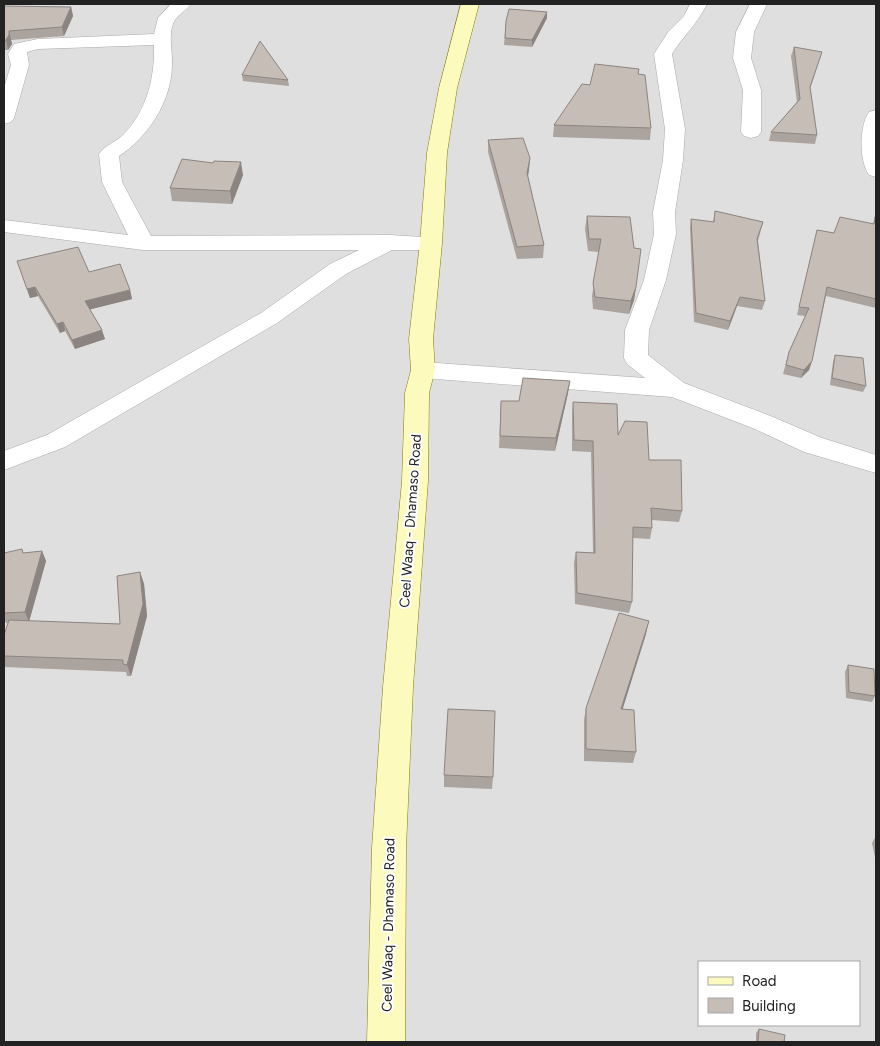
<svg xmlns="http://www.w3.org/2000/svg" width="880" height="1046" viewBox="0 0 880 1046" font-family="Figtree,sans-serif">
  <style>
    .residential { fill: #e0dfdf; fill-rule: evenodd }
    .lines { fill: none; stroke-linecap: round; stroke-linejoin: round }
    .street-casing { stroke: #a9a9a9; stroke-width: 1 }
    .secondary-casing { stroke: #7d8101; stroke-width: 1 }
    .street { fill: #fff; fill-rule: evenodd }
    .secondary { fill: #fcfabd; fill-rule: evenodd }
    .wall { fill: #aba39d }
    .shaded-wall { fill: #8b8480 }
    .building { fill: #c7bdb7; stroke: #8b8480 }
    .labels { text-anchor: middle; stroke-width: 4; stroke-linejoin: round; paint-order: stroke }
    .street-label { font-size: 14px; fill: #222; stroke: #fff }
  </style>
  <rect width="100%" height="100%" fill="#f2eee9"/>
  <!-- residential -->
  <path class="residential" d="M4 4H876V1042H4ZM699 962H859V1025H699Z"/>
  <g class="lines">
    <defs>
      <g id="street">
        <path d="M171 4H191C185 12 176 15 173 24 168 37 173 53 172 66 171 102 148 137 119 156L122 182 151 236 390 235 439 238 442 243 439 248 431 250H392L346 274 277 323 65 447 4 470V451L47 435 261 313 330 264 359 250H143L4 232V220L128 235 102 182 99 154C105 145 116 142 123 135 147 112 155 76 154 45L38 49 27 52 29 65 14 118 11 122 4 124V88L11 65 8 54 14 44 38 39 154 34 158 18Z"/>
        <path d="M690 4H707C698 23 683 36 672 54L685 129 683 160 675 212 676 234 666 280 649 330 648 355 684 383 773 417 822 438 876 455V473L804 452 755 429 672 397 423 378 414 376 411 370 414 364 423 362 645 378 627 364 624 358 625 330 644 280 654 234 653 212 663 160 665 129 654 54 669 31 684 16Z"/>
        <path d="M750 4H767L754 32 751 58 761 90V132L758 136 751 138 744 136 741 132 743 90 733 58 736 32Z"/>
        <path d="M876 110V177L869 175C859 161 859 126 869 112Z"/>
      </g>
      <path id="secondary" d="M461 4H479L457 88 447 153 442 243 433 339 435 370 429 393 428 481 413 687 406 848 405 1042H367L372 848 383 687 402 481 405 393 411 370 409 339 420 243 427 153 439 88Z"/>
    </defs>
    <!-- street casing -->
    <use href="#street" class="street-casing"/>
    <!-- secondary casing -->
    <use href="#secondary" class="secondary-casing"/>
    <!-- street -->
    <use href="#street" class="street"/>
    <!-- secondary -->
    <use href="#secondary" class="secondary"/>
  </g>
  <!-- wall -->
  <g class="wall">
    <path d="M4 6 71 7 73 16 64 36 11 40 12 44 8 50H4Z"/>
    <path d="M547 12V18L532 47 504 45 506 21Z"/>
    <path d="M794 47 819 61 810 89 817 135 815 144 769 141 771 132 797 102 791 56Z"/>
    <path d="M639 74 651 128 650 140 553 137 554 125 590 85Z"/>
    <path d="M242 75 288 80 289 86 243 81Z"/>
    <path d="M488 140 530 158 528 177 544 245 543 258 517 259 488 152Z"/>
    <path d="M243 175 232 204 172 201 170 188Z"/>
    <path d="M715 211 763 222 758 241 765 301 762 310 737 306 728 330 694 322 690 228 691 219 713 222Z"/>
    <path d="M876 211V308L826 296 812 361 809 370 801 378 783 374 789 352 805 316 797 315 817 230 834 233 873 224Z"/>
    <path d="M587 216 636 287 634 300 629 314 593 309 592 296 599 252 588 251 585 229Z"/>
    <path d="M17 261 89 272 130 290 132 299 90 309 105 339 75 349 65 331 60 333 38 296 30 298Z"/>
    <path d="M835 355 866 386 863 392 830 385 833 362Z"/>
    <path d="M570 381 568 393 555 451 499 448 501 401H519Z"/>
    <path d="M573 402 618 435 649 460 682 511 679 522 652 520V528L650 539 633 538 632 602 629 613 575 604 574 563 576 552 593 553 591 452 572 451V413Z"/>
    <path d="M42 551 46 561 29 621 120 624 140 572 144 584 147 616 131 676H127L126 672 4 667V635L8 623H6L4 619V553H24Z"/>
    <path d="M646 634 622 709 636 752 633 763 584 761V720L586 708Z"/>
    <path d="M848 665 875 696 872 702 846 698 845 672Z"/>
    <path d="M444 775 493 777 492 789 444 787Z"/>
    <path d="M876 836V862L872 843Z"/>
    <path d="M759 1029 784 1042H756V1033Z"/>
  </g>
  <!-- shaded-wall -->
  <g class="shaded-wall">
    <path d="M71 7 73 16 64 36 62 27Z"/>
    <path d="M547 12V18L532 47V40Z"/>
    <path d="M9 31 12 44 8 50 6 40Z"/>
    <path d="M530 158 529 170 526 185 527 173Z"/>
    <path d="M241 162 243 175 232 204 230 191Z"/>
    <path d="M35 287 38 296 30 298 27 289Z"/>
    <path d="M636 287 634 300 629 314 631 301Z"/>
    <path d="M130 290 132 299 88 310 85 301Z"/>
    <path d="M740 297 737 306 728 330 730 321Z"/>
    <path d="M63 322 65 331 60 333 57 324Z"/>
    <path d="M102 330 105 339 75 349 72 340Z"/>
    <path d="M812 361 809 370 801 378 804 370Z"/>
    <path d="M570 381 568 393 555 451 556 438Z"/>
    <path d="M42 551 46 561 29 622 25 612Z"/>
    <path d="M140 572 144 584 147 616 131 676 127 665Z"/>
    <path d="M649 621 646 634 619 721 621 709Z"/>
  </g>
  <!-- building -->
  <g class="building">
    <path d="M4 6 71 7 62 27 9 31V35L6 40 4 41Z"/>
    <path d="M509 9 547 12 532 40 505 38 506 21Z"/>
    <path d="M260 41 288 80 242 75Z"/>
    <path d="M794 47 822 52 810 87 817 135 771 132 800 99Z"/>
    <path d="M595 64 639 69 638 74 645 75 651 128 554 125 582 84 590 85Z"/>
    <path d="M523 138 530 158 527 173 544 245 517 247 488 140Z"/>
    <path d="M182 159 213 163 214 161 241 162 230 191 170 188Z"/>
    <path d="M715 211 763 222 757 239 765 301 740 297 730 321 696 313 691 219 714 222Z"/>
    <path d="M876 213V299L827 287 812 361 804 370 786 365 789 352 809 308 799 307 817 230 834 233 840 217 874 224Z"/>
    <path d="M587 216 630 217 634 248 641 249 636 287 631 301 595 297 593 283 601 239H589Z"/>
    <path d="M78 247 89 272 120 264 130 290 85 301 102 330 72 340 63 322 57 324 35 287 27 289 17 261Z"/>
    <path d="M835 355 863 358 866 386 832 378Z"/>
    <path d="M523 378 570 381 556 438 500 436 501 401H519Z"/>
    <path d="M573 402 617 404 618 435 625 421 647 422 649 460H681L682 511 651 508 652 528 633 527 632 602 577 593 576 552 595 553 593 441 574 440Z"/>
    <path d="M22 549 23 553 42 551 25 612 4 613V553Z"/>
    <path d="M140 572 143 604 127 665 123 664V660L4 656V635L9 620 120 624 117 576Z"/>
    <path d="M619 613 649 621 621 709 634 710 636 752 586 749V708Z"/>
    <path d="M848 665 874 669 875 696 849 692Z"/>
    <path d="M448 709 495 711 493 777 444 775Z"/>
    <path d="M759 1029 785 1035 784 1042H758Z"/>
  </g>
  <g class="labels">
    <!-- street labels -->
    <g class="street-label">
      <text transform="translate(410 521) rotate(-86)" y="5">Ceel Waaq - Dhamaso Road</text>
      <text transform="translate(388 925) rotate(-89)" y="5">Ceel Waaq - Dhamaso Road</text>
    </g>
  </g>
  <!-- border -->
  <rect width="880" height="1046" fill="none" stroke="#222222" stroke-width="10"/>
  <!-- legend -->
  <rect x="698" y="961" width="162" height="65" fill="#ffffff" stroke="#a7a7a7"/>
  <rect x="708" y="977" width="25" height="8" fill="#fcfabd" stroke="#a7a7a7"/>
  <text x="742" y="986" font-size="15" fill="#222222">Road</text>
  <rect x="708" y="998" width="25" height="15" fill="#c7bdb7" stroke="#a7a7a7"/>
  <text x="742" y="1011" font-size="15" fill="#222222">Building</text>
</svg>
